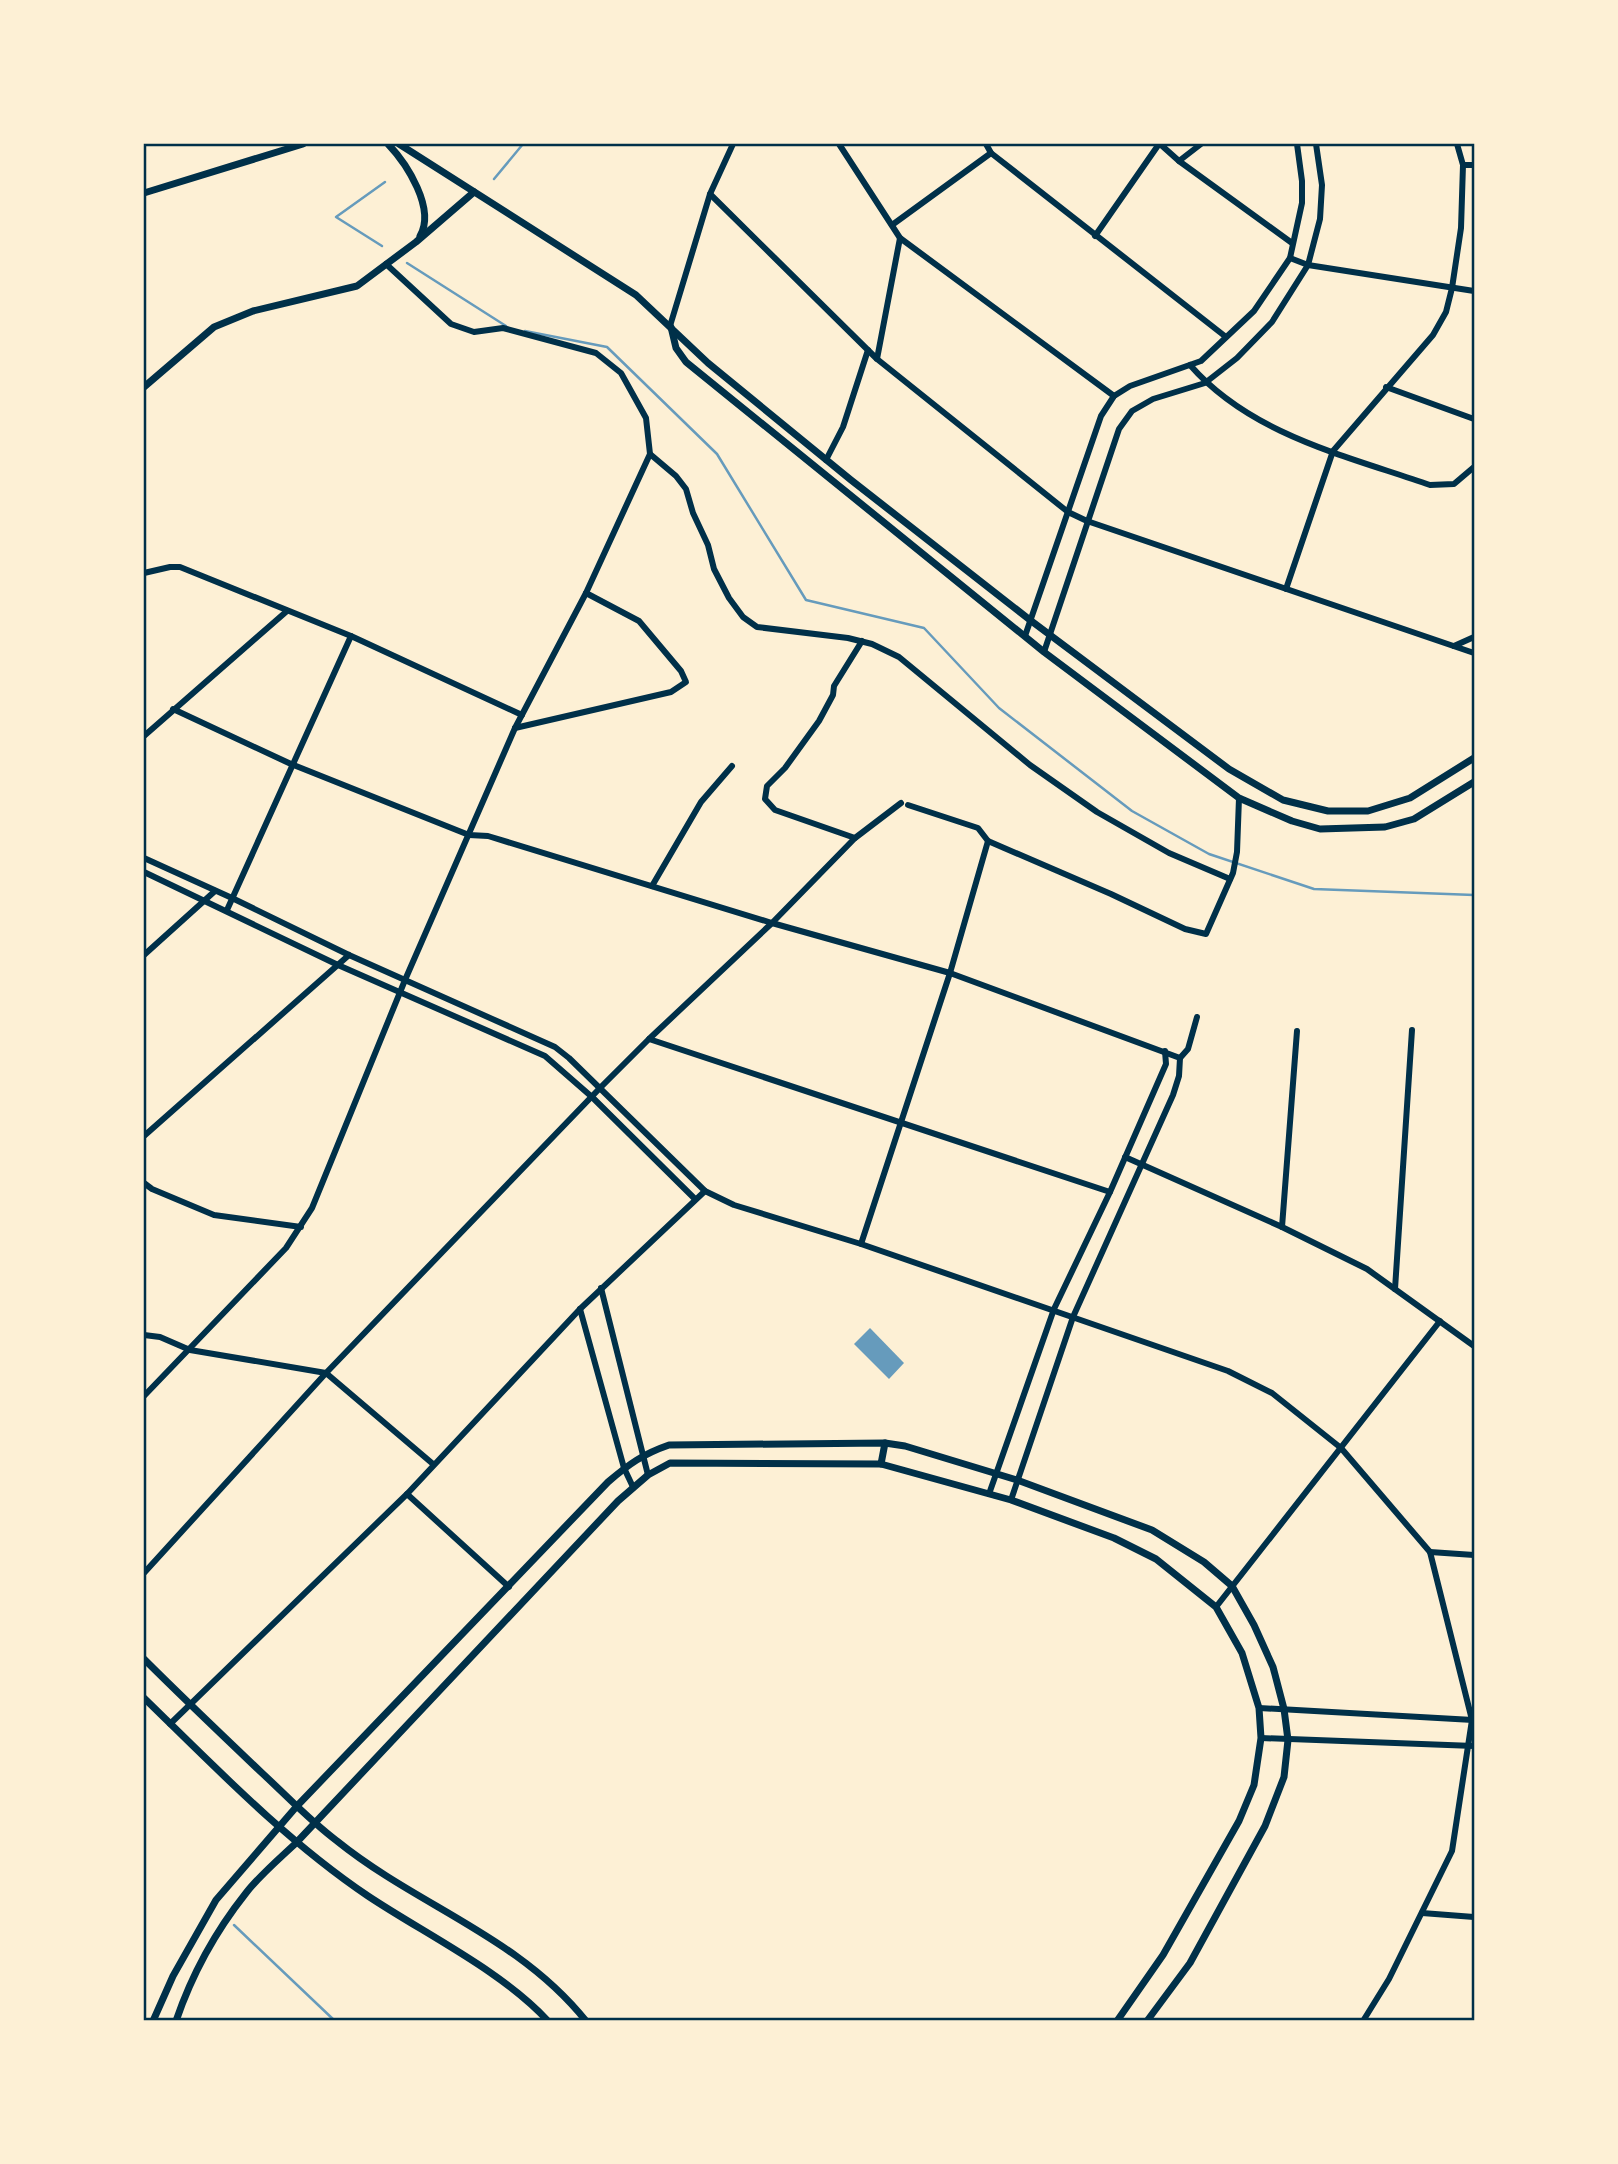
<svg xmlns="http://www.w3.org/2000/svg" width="1618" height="2164" viewBox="0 0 1618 2164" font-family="Raleway,sans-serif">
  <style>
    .water { fill: #669bbc }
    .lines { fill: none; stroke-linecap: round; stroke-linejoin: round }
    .stream { stroke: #669bbc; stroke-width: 2.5 }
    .minor { stroke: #003049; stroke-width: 6 }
    .tertiary { stroke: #003049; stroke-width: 7 }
    .neatline { fill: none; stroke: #003049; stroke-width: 2.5 }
  </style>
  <rect width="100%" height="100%" fill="#fdf0d5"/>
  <!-- water -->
  <path class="water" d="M870 1328 904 1363 889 1379 854 1344Z"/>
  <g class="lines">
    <!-- stream -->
    <g class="stream">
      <path d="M494 179 523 144"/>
      <path d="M382 246 336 217 385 182"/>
      <path d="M407 263 506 326"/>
      <path d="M525 331 607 347 717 454 806 600 924 628 999 708 1132 811 1209 854 1314 889 1474 895"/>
      <path d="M234 1925 335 2021"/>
    </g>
    <!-- minor -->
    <g class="minor">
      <path d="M839 144 900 238 1114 396"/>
      <path d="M986 144 991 153 1226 337"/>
      <path d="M1160 144 1179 161 1292 243"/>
      <path d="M1179 161 1201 144"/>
      <path d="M1463 165H1474"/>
      <path d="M710 194 877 359 1068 512 1087 521 1474 653"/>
      <path d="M892 225 991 153"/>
      <path d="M1095 236 1159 144"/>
      <path d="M1290 258 1308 265 1474 291"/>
      <path d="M386 264 451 324 474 332 503 328 596 353 621 373 646 418 650 454 676 476 686 489 693 513 708 545 714 569 729 598 743 617 757 627 848 638 872 644 899 657 1030 765 1097 812 1169 853 1230 879"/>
      <path d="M670 326 710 194 733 144"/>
      <path d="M877 359 900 238"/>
      <path d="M1190 365C1251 435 1347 456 1430 485L1454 484 1474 467"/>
      <path d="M1386 387 1474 419"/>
      <path d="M826 460 843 427 868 350"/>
      <path d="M144 573 170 567H180L351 636 522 715"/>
      <path d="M1286 589 1333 451 1433 335 1446 312 1452 288 1461 228 1463 165 1457 144"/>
      <path d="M1025 636 1101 416 1114 396 1130 386 1201 361 1254 311 1290 258 1302 203V181L1297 144"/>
      <path d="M1454 646 1474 637"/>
      <path d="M1044 652 1119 429 1132 411 1153 399 1205 383 1237 358 1272 322 1308 265 1320 219 1322 185 1316 144"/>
      <path d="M173 709 291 764 469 835 488 836 772 923 950 973 1180 1058 1179 1076 1173 1095 1073 1317 1011 1500"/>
      <path d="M515 728 671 692 686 682 681 671 639 621 586 593"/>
      <path d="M144 736 287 611"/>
      <path d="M908 805 978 828 988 841 1111 894 1185 929 1206 934 1233 873 1237 852 1239 798"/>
      <path d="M855 838 775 810 765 799 767 786 785 768 819 721 833 695 834 686 862 641"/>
      <path d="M144 858 232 898 349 955 555 1047 569 1058 705 1191 734 1205 861 1244 1228 1371 1272 1393 1341 1448 1430 1552 1472 1720 1452 1851 1389 1979 1363 2021"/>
      <path d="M144 872 338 965 545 1056 592 1097 695 1199"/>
      <path d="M652 886 701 802 732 766"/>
      <path d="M227 910 351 636"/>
      <path d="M144 955 215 891"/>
      <path d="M649 1039 1110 1192"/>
      <path d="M1180 1058 1188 1049 1197 1017"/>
      <path d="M144 1136 349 955"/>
      <path d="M1125 1157 1282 1227 1367 1269 1474 1346"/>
      <path d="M144 1183 152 1189 214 1215 301 1227"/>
      <path d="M1282 1227 1297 1031"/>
      <path d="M861 1244 950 973 988 841"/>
      <path d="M601 1288 648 1475"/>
      <path d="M1395 1289 1412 1030"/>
      <path d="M580 1309 624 1468 633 1487"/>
      <path d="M144 1335 160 1337 190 1350 326 1373 433 1464"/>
      <path d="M144 1396 286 1248 312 1208 405 980 515 728 586 593 650 454"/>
      <path d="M407 1494 509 1587"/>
      <path d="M989 1494 1054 1309 1110 1192 1166 1064 1165 1051"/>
      <path d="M1430 1552 1474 1555"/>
      <path d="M144 1573 326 1373 599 1089 649 1039 772 923 855 838 901 803"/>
      <path d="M1216 1607 1440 1321"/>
      <path d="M1259 1708 1473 1720"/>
      <path d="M170 1724 407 1494 580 1309 705 1191"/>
      <path d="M1261 1738 1474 1746"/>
      <path d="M1422 1913 1474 1917"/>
    </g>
    <!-- tertiary -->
    <g class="tertiary">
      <path d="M388 144C407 164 436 209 420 236"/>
      <path d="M399 144 636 295 708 363 851 480 1030 620 1229 769 1283 800 1328 811H1368L1410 798 1474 758"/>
      <path d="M144 193 303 144"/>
      <path d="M671 327 676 348 686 362 1044 652 1239 798 1292 821 1320 829 1385 827 1414 819 1474 782"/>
      <path d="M144 387 214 327 253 311 357 286 416 242 474 192"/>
      <path d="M881 1464 885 1443"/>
      <path d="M144 1659C182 1697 222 1735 262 1773 287 1796 310 1821 337 1841 419 1907 518 1936 586 2021"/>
      <path d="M144 1698C215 1767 285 1840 368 1896 425 1934 502 1971 548 2021"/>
      <path d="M153 2021 173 1976 216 1900 297 1806 608 1482C629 1464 643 1454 669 1445L885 1443 905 1446 1017 1480 1152 1530 1204 1562 1232 1586 1254 1625 1273 1667 1284 1709 1288 1740 1284 1777 1265 1826 1190 1963 1147 2021"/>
      <path d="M176 2021C192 1974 215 1932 246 1893 260 1875 279 1859 296 1843L618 1501 648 1475 670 1463 881 1464 1011 1500 1114 1538 1156 1559 1216 1607 1242 1653 1259 1708 1261 1738 1254 1785 1239 1821 1163 1955 1117 2021"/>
    </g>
  </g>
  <!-- border -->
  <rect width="1618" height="2164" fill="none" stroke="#fdf0d5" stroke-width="290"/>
  <rect x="145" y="145" width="1328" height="1874" class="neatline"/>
</svg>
